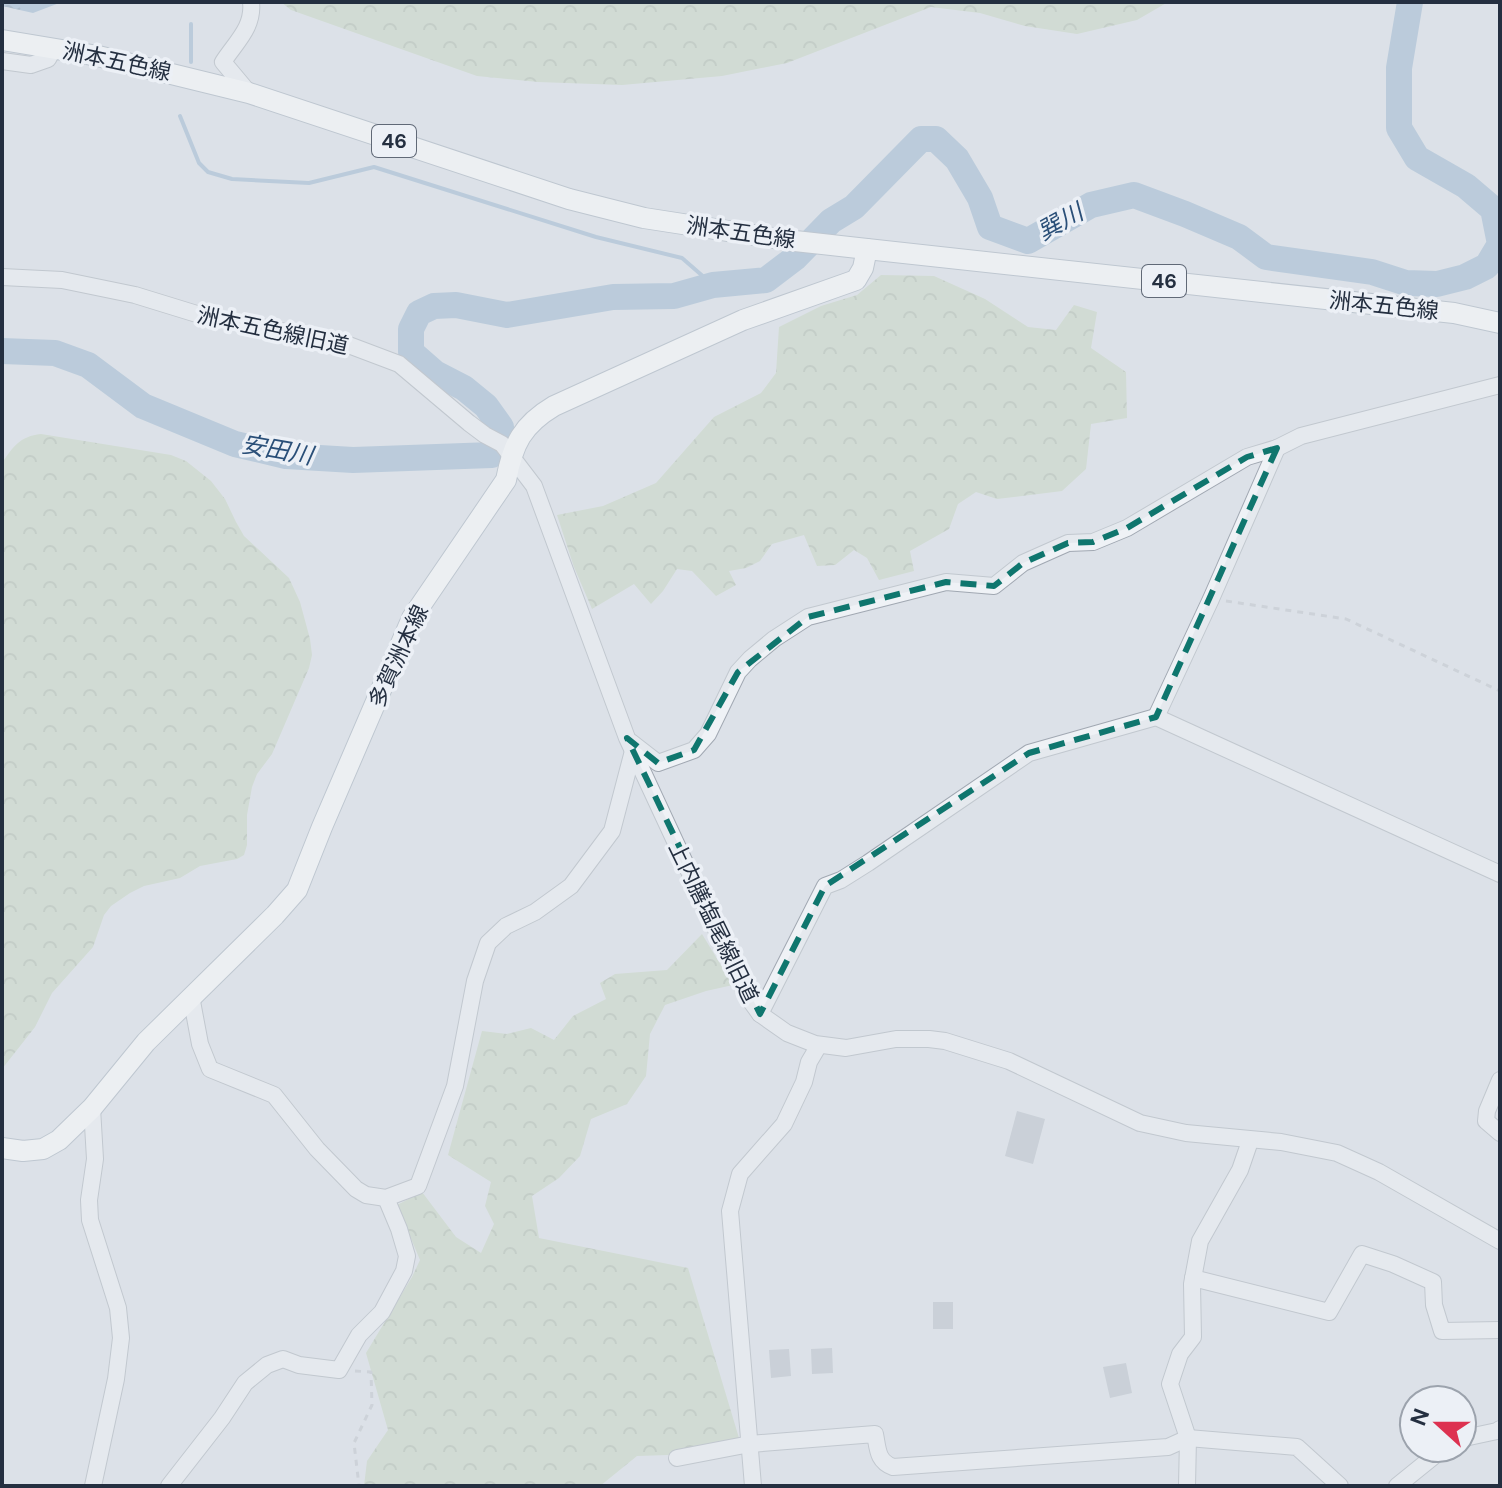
<svg xmlns="http://www.w3.org/2000/svg" width="1502" height="1488" viewBox="0 0 1502 1488" font-family="'DM Sans','Noto Sans JP',sans-serif">
  <style>
    .forest { fill: url(#forest-crowns) }
    .water { fill: url(#water-ripples) }
    .lines { fill: none; stroke-linecap: round; stroke-linejoin: round }
    .stream { stroke: #93b0cd; stroke-width: 4 }
    .river { stroke: #93b0cd; stroke-width: 26 }
    .building { fill: #b3bac5 }
    .minor-casing { stroke: #a1a8b2; stroke-width: 18 }
    .major-casing { stroke: #9aa6b5; stroke-width: 22 }
    .path { stroke: #babfc7; stroke-width: 3; stroke-dasharray: 6 6; stroke-linecap: butt }
    .minor { stroke: #eff2f6; stroke-width: 16 }
    .major { stroke: #fff; stroke-width: 20 }
    .marked { fill: none; stroke: #0f766e; stroke-width: 6; stroke-dasharray: 16 10; stroke-linejoin: round }
    .labels { text-anchor: middle; stroke-width: 7; stroke-linejoin: round; paint-order: stroke }
    .shield { fill: #ecf0f6; stroke: #606977; stroke-width: 2 }
    .shield-label { font-size: 20px; font-weight: bold; fill: #242f40 }
    .street-label { font-size: 22px; fill: #242f40; stroke: #ecf0f6 }
    .water-label { font-size: 24px; font-style: italic; fill: #2a4f78; stroke: #ecf0f6 }
  </style>
  <defs>
    <pattern id="forest-crowns" width="20" height="18" patternUnits="userSpaceOnUse" patternTransform="scale(2)"><rect width="20" height="18" fill="#c3d3bc"/><path d="M2 6a3 3 0 1 1 6 0M12 15a3 3 0 1 1 6 0" fill="none" stroke="#a7b5a3"/></pattern>
    <pattern id="water-ripples" width="26" height="14" patternUnits="userSpaceOnUse" patternTransform="scale(2)"><rect width="26" height="14" fill="#93b0cd"/><path d="M2 4q2-2 4 0t4 0M15 11q2-2 4 0t4 0" fill="none" stroke="#7890a8"/></pattern>
  </defs>
  <rect width="100%" height="100%" fill="#dce1e8"/>
  <!-- forest -->
  <g class="forest">
    <path d="M281 2H1168L1137 20 1077 34 1025 26 980 13 931 7 787 63 722 76 622 85 538 82 477 76 291 10Z"/>
    <path d="M881 275 934 276 985 299 1028 327 1056 330 1074 305 1097 312 1091 348 1126 372 1127 418 1091 424 1086 469 1062 491 997 499 976 492 958 504 949 529 910 551 914 571 879 580 867 558 854 550 835 565 817 566 804 535 772 544 760 561 746 568 729 571 736 585 716 596 692 571 677 569 663 591 651 604 634 584 592 609 574 567 557 515 603 506 656 483 714 417 761 393 776 373 779 327 821 306 857 295Z"/>
    <path d="M41 434 171 455 186 461 211 481 225 499 236 522 244 536 289 578 300 602 310 639 312 655 309 668 272 754 257 774 252 787 247 815V845L244 855 237 859 200 866 180 878 144 886 130 893 111 906 104 915 93 947 52 993 35 1027 2 1069V463C13 447 20 436 41 434Z"/>
    <path d="M702 934 733 985 706 991 665 1005 650 1034 646 1076 627 1104 591 1119 580 1156 559 1178 532 1196 539 1238 688 1268 739 1438 668 1455 637 1456 600 1486H364L367 1461 388 1430 366 1353 412 1277 420 1260 397 1205 422 1192 456 1237 481 1253 494 1224 485 1206 491 1182 448 1155 482 1031 507 1034 531 1028 554 1040 573 1016 606 999 600 983 615 974 667 970Z"/>
  </g>
  <!-- water -->
  <path class="water" d="M2 2H62L33 13 2 6Z"/>
  <g class="lines">
    <!-- stream -->
    <g class="stream">
      <path d="M191 62V24"/>
      <path d="M180 116 199 163 208 172 232 179 309 183 374 167 596 237 682 258 713 285"/>
    </g>
    <!-- river -->
    <path class="river" d="M2 351 55 353 88 365 143 406 235 444 286 456 353 460 492 455 501 427 486 406 464 388 435 373 411 352V329L419 313 434 306 456 305 507 315 613 297 674 296 713 285 766 280 795 258 831 221 854 207 921 139H936L957 159 980 198 990 227 1028 241 1091 205 1134 195 1185 214 1239 237 1266 257 1372 272 1406 283 1437 284 1465 277 1487 266 1500 244 1493 209 1466 186 1417 158 1399 128V68L1410 2"/>
  </g>
  <!-- building -->
  <g class="building">
    <path d="M1017 1111 1045 1119 1033 1164 1005 1156Z"/>
    <rect x="933" y="1302" width="20" height="27"/>
    <path d="M832 1348 833 1373 812 1374 811 1349Z"/>
    <path d="M789 1349 791 1376 771 1378 769 1350Z"/>
    <path d="M1126 1363 1132 1393 1110 1398 1103 1367Z"/>
  </g>
  <g class="lines">
    <defs>
      <g id="minor">
        <path d="M2 61 31 65 48 59 54 48"/>
        <path d="M249 93 223 62C236 42 254 27 251 2"/>
        <path d="M2 277 62 280 135 295 200 315 346 344 399 364 469 423 485 435 502 444 534 486 627 738 747 996 760 1014 787 1033 815 1044 846 1048 896 1039H929L945 1041 1009 1061 1140 1123 1186 1133 1281 1142 1337 1153 1379 1172 1500 1241"/>
        <path d="M1156 717 1211 599 1277 448"/>
        <path d="M631 742 658 763 694 750 708 734 738 672 750 659 774 639 808 617 946 582 994 586 1023 563 1068 543 1093 542 1127 528 1247 457 1277 448 1301 436 1500 385"/>
        <path d="M191 996 200 1044 210 1069 274 1095 317 1149 356 1189 366 1195 386 1198 418 1186 455 1086 475 981 488 943 506 926 535 912 571 886 612 831 633 751"/>
        <path d="M760 1014 825 886 841 880 868 863 1029 753 1156 717 1500 874"/>
        <path d="M1500 1080 1487 1111 1486 1121 1500 1133"/>
        <path d="M92 1108 95 1159 89 1200 90 1220 118 1308 121 1338 116 1379 93 1486"/>
        <path d="M1193 1278 1329 1312 1362 1254 1393 1264 1433 1282 1434 1305 1442 1331 1500 1330"/>
        <path d="M1462 1440 1469 1437 1497 1431 1500 1429"/>
        <path d="M677 1458 750 1444 875 1434C878 1449 877 1461 893 1467L1168 1447 1188 1438 1297 1447 1340 1486"/>
        <path d="M169 1486 222 1418 245 1383 267 1365 283 1359 299 1365 339 1370 359 1335 382 1312 404 1271 407 1256 399 1229 386 1198"/>
        <path d="M753 1486 730 1211 740 1174 784 1124 804 1082 809 1062 819 1045"/>
        <path d="M1187 1486 1188 1438 1170 1384 1180 1354 1193 1337 1192 1284 1200 1241 1240 1170 1250 1141"/>
        <path d="M1397 1486 1444 1448"/>
      </g>
      <g id="major">
        <path d="M2 40 98 56 249 93 569 199 644 218 786 240 867 249 1454 313 1500 323"/>
        <path d="M2 1148 23 1151 43 1149 59 1140 92 1108 146 1042 275 915 297 890 322 827 412 618 506 480C513 444 522 425 554 406L743 320 856 280 863 268 867 249"/>
      </g>
    </defs>
    <!-- minor casing -->
    <use href="#minor" class="minor-casing"/>
    <!-- major casing -->
    <use href="#major" class="major-casing"/>
    <!-- path -->
    <g class="path">
      <path d="M1226 601 1346 619 1500 691"/>
      <path d="M355 1371 371 1372 372 1405 354 1443 359 1486"/>
    </g>
    <!-- minor -->
    <use href="#minor" class="minor"/>
    <!-- major -->
    <use href="#major" class="major"/>
  </g>
  <!-- marked area -->
  <path d="M0 0H1502V1488H0ZM1277 448 1156 717 1029 753 825 886 760 1014 627 738 658 763 694 750 738 672 808 617 946 582 994 586 1023 563 1068 543 1093 542 1127 528 1247 457Z" fill="#dce1e8" fill-opacity=".55" fill-rule="evenodd"/>
  <path class="marked" d="M1277 448 1156 717 1029 753 825 886 760 1014 627 738 658 763 694 750 738 672 808 617 946 582 994 586 1023 563 1068 543 1093 542 1127 528 1247 457Z"/>
  <g class="labels">
    <!-- shield labels -->
    <g class="shield">
      <rect x="372" y="125" width="44" height="32" rx="6"/>
      <rect x="1142" y="265" width="44" height="32" rx="6"/>
    </g>
    <g class="shield-label">
      <text x="394" y="148">46</text>
      <text x="1164" y="288">46</text>
    </g>
    <!-- street labels -->
    <g class="street-label">
      <text transform="translate(117 61) rotate(12)" y="8">洲本五色線</text>
      <text transform="translate(741 232) rotate(8)" y="8">洲本五色線</text>
      <text transform="translate(1384 305) rotate(6)" y="8">洲本五色線</text>
      <text transform="translate(273 330) rotate(12)" y="8">洲本五色線旧道</text>
      <text transform="translate(398 656) rotate(-65)" y="8">多賀洲本線</text>
      <text transform="translate(714 922) rotate(64)" y="8">上内膳塩尾線旧道</text>
    </g>
    <!-- water labels -->
    <g class="water-label">
      <text transform="translate(1060 222) rotate(-29)" y="8">巽川</text>
      <text transform="translate(277 450) rotate(10)" y="8">安田川</text>
    </g>
  </g>
  <!-- border -->
  <rect width="1502" height="1488" fill="none" stroke="#242f40" stroke-width="8"/>
  <!-- north arrow -->
  <g transform="translate(1438 1424) rotate(291)"><circle r="38" fill="#ecf0f6" stroke="#9ca3ad" stroke-width="2"/>
  <path d="M0-6L14 30L0 20L-14 30Z" fill="#dd3150"/>
  <text y="-12" font-size="22" font-weight="bold" text-anchor="middle" fill="#242f40">N</text>
  </g>
</svg>
